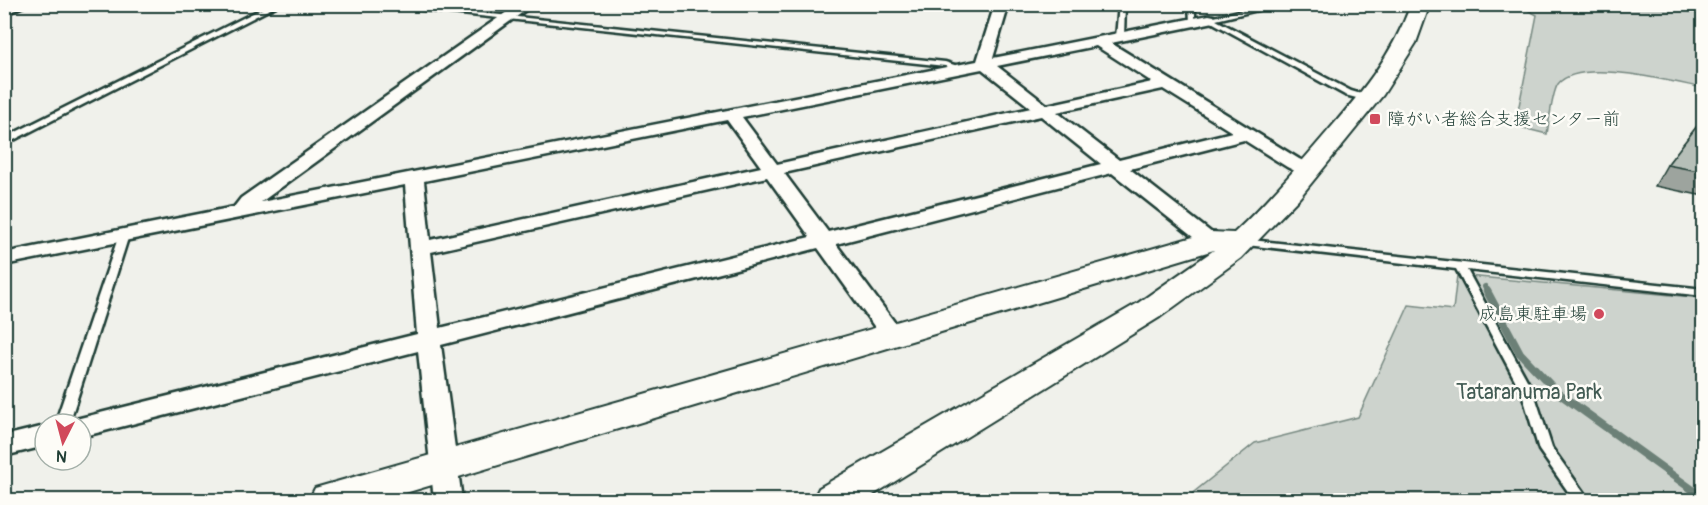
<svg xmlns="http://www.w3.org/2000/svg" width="1708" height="505" viewBox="0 0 1708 505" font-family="Pangolin,'Klee One',sans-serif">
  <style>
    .green { fill: #cdd3cd; stroke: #768880; stroke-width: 1.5 }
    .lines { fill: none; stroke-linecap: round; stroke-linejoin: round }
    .stream-far1 { stroke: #6c8077; stroke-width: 6 }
    .stream { stroke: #6c8077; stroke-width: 8 }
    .lane-casing { stroke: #1f3d34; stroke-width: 5 }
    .street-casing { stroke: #1f3d34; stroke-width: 5 }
    .secondary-casing { stroke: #1f3d34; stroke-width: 4 }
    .lane { fill: #fdfcf7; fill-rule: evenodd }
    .street { fill: #fdfcf7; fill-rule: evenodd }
    .secondary { fill: #fdfcf7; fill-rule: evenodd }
    .wall { fill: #9da49e; stroke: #1f3d34; stroke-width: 1.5 }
    .building { fill: #b6bfb8; stroke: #1f3d34; stroke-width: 1.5 }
    .poi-dot { fill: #d1495b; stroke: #fdfcf7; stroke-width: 2 }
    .labels { text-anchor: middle; stroke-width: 5; stroke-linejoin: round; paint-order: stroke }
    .poi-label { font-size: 18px; fill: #1f3d34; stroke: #fdfcf7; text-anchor: start }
    .near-park-label { font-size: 21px; fill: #425b53; stroke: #fdfcf7 }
  </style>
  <rect width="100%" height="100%" fill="#f0f1eb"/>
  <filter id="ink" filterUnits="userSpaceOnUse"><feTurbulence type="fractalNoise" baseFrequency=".0167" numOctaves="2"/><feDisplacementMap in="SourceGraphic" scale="12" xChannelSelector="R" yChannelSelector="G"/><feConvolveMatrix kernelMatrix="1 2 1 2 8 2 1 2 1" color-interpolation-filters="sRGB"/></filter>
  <g filter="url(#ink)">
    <!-- green -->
    <g class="green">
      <path d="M1648 5 1703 13V88C1673 82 1579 57 1558 84 1552 92 1549 123 1547 134L1515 126 1537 15 1518 5Z"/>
      <path d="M1457 275 1703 298V500H1184L1255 443 1358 417 1409 305 1453 310Z"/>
    </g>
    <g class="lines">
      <!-- stream-far1 -->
      <path class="stream-far1" d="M1485 287 1488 293"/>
      <!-- stream -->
      <path class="stream" d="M1487 291 1520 353 1557 392 1704 498"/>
      <defs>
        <g id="lane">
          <path d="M18 4H28L4 15V10Z"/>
          <path d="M271 4H280L4 145V138Z"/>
          <path d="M368 4H395L945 62 967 69 963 71 945 66Z"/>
          <path d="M1119 4H1125L1124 37 1120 39 1116 37Z"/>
          <path d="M1189 4H1195V23L1190 22Z"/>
          <path d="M1268 4H1283L1216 20 1351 91 1371 97V101H1368L1345 95 1206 19Z"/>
          <path d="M124 232 129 235 69 424H55L119 235Z"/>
          <path d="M1242 239 1704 289V296L1467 270 1534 393 1552 448 1589 500H1574L1539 450 1522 393 1456 269 1238 244 1237 242 1238 240Z"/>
        </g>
        <g id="street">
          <path d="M518 4H534L261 202 977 61 995 4H1009L993 58 1209 15 1214 16 1216 19 1214 22 1111 43 1299 159 1315 166 1317 170 1315 174H1301L1287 167 1244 140 1130 169 1217 237 1220 241 1217 245 1210 247 1203 245 1112 173 836 244 904 335 900 340 892 343 884 340 818 248 441 345 462 500H434L418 351 81 437V424H70L72 420 417 334 405 185 4 265V253L234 207 241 198ZM1096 46 1152 82 1047 105 997 66ZM982 69 1031 108 777 164 742 117ZM1163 89 1232 132 1119 160 1057 112ZM1041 116 1101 164 828 232 784 173ZM727 120 761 167 430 240 424 181ZM767 177 810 237 440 328 431 252Z"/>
          <path d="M1673 4H1704V12L1679 8Z"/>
          <path d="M45 426V446L4 456V436Z"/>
        </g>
        <path id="secondary" d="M1411 4H1430L1416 43 1383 95 1300 197 1241 258 1160 317 865 500H813L819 488 1138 303 1214 250 382 500H309L315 488 329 484 1200 235 1210 232 1234 233C1265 204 1294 171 1322 138 1359 95 1391 59 1411 4Z"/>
      </defs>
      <!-- lane casing -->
      <use href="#lane" class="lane-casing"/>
      <!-- street casing -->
      <use href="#street" class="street-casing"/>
      <!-- secondary casing -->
      <use href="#secondary" class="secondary-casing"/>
      <!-- lane -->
      <use href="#lane" class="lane"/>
      <!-- street -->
      <use href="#street" class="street"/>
      <!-- secondary -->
      <use href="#secondary" class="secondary"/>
    </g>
    <!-- wall -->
    <path class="wall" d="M1704 117V196L1655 186 1667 165Z"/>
    <!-- building -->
    <path class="building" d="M1704 117V172L1667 165Z"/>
  </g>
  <!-- markers -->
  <g class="poi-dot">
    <rect x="1369" y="113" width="12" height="12" rx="3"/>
    <circle cx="1599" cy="314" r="6"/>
  </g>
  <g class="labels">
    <!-- poi labels -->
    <g class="poi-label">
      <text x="1387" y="125">障がい者総合支援センター前</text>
      <text x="1587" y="320" text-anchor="end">成島東駐車場</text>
    </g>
    <!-- near-park labels -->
    <g class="near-park-label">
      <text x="1529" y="399">Tataranuma Park</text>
    </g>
  </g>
  <!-- margin -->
  <rect width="1708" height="505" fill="none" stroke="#fdfcf7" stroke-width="24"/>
  <rect x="12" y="12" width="1684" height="481" fill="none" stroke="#1f3d34" stroke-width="2" filter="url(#ink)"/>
  <!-- north arrow -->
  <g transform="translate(63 442) rotate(186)"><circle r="28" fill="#fdfcf7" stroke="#a4b0a9" stroke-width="1.5"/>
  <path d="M0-4.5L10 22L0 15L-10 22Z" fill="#d1495b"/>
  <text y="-9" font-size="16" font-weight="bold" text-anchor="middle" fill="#1f3d34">N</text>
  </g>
</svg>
